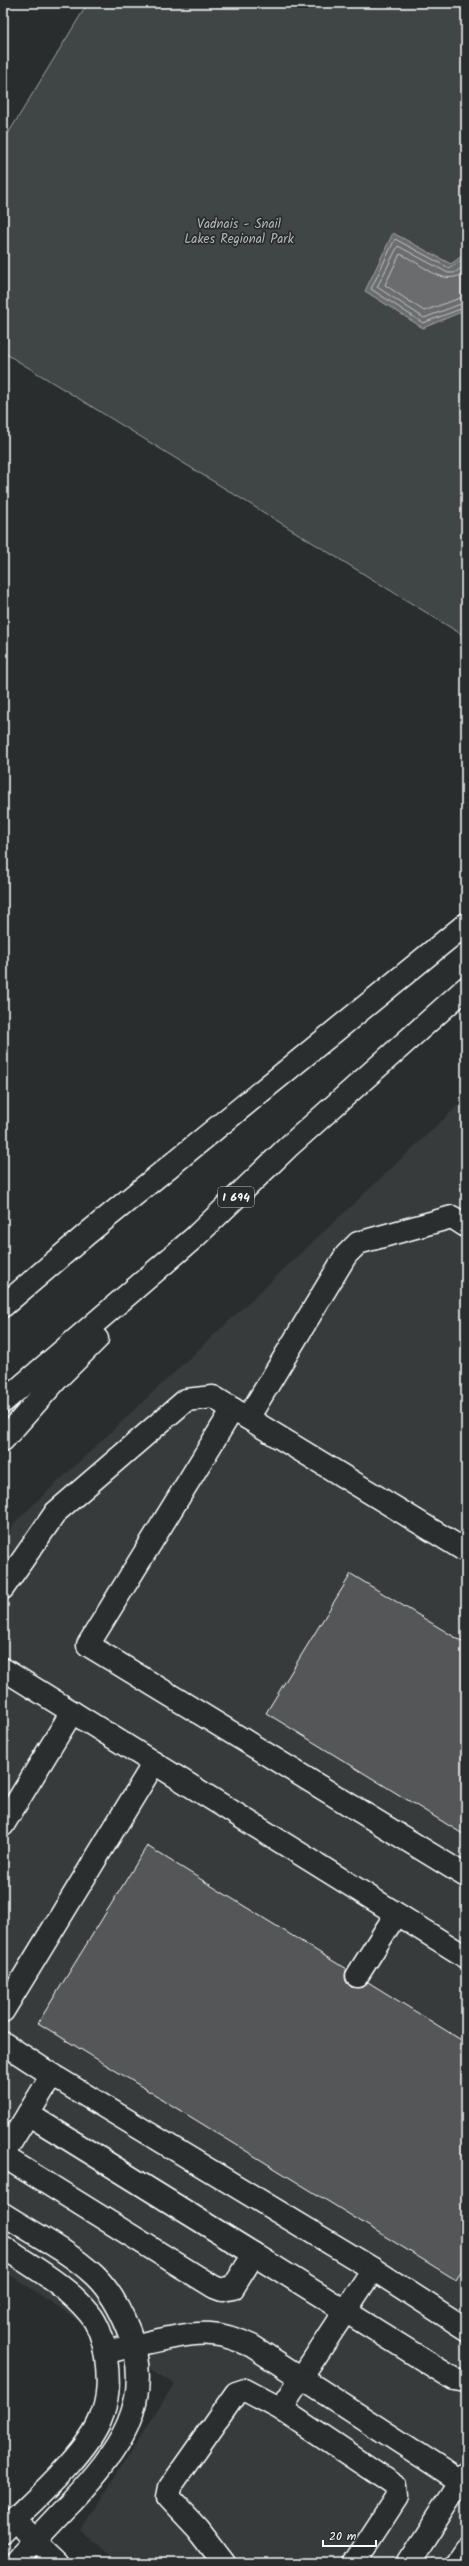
<svg xmlns="http://www.w3.org/2000/svg" width="469" height="2566" viewBox="0 0 469 2566" font-family="Kalam,sans-serif">
  <style>
    .built { fill: #373a3b }
    .green { fill: #414445; stroke: #a0a2a2 }
    .water { fill: #6a6c6d; stroke: #a6a7a7 }
    .lines { fill: none; stroke-linecap: round; stroke-linejoin: round }
    .shore { stroke: #c3c4c5; stroke-width: 1 }
    .building { fill: #555758; stroke: #fff }
    .minor-casing { stroke: #fff; stroke-width: 25 }
    .highway-casing { stroke: #fff; stroke-width: 25 }
    .minor { stroke: #2a2d2e; stroke-width: 22 }
    .highway { stroke: #2a2d2e; stroke-width: 22 }
    .labels { text-anchor: middle; stroke-width: 3.5; stroke-linejoin: round; paint-order: stroke }
    .shield { fill: #2a2d2e; stroke: #bfc0c0; stroke-width: 1 }
    .shield-label { font-size: 12px; font-weight: bold; fill: #fff }
    .park-label { font-size: 13px; fill: #b3b4b5; stroke: #2a2d2e }
  </style>
  <rect width="100%" height="100%" fill="#2a2d2e"/>
  <filter id="ink" filterUnits="userSpaceOnUse"><feTurbulence type="fractalNoise" baseFrequency=".025" numOctaves="2"/><feDisplacementMap in="SourceGraphic" scale="8" xChannelSelector="R" yChannelSelector="G"/><feConvolveMatrix kernelMatrix="1 2 1 2 8 2 1 2 1" color-interpolation-filters="sRGB"/></filter>
  <g filter="url(#ink)">
    <!-- built -->
    <path class="built" d="M466 1098V2563H117L81 2530 174 2384 3 2270V1541L16 1521Z"/>
    <!-- green -->
    <path class="green" d="M88 3H466V637L3 352V142Z"/>
    <!-- water -->
    <path class="water" d="M393 233 451 264 466 253V310L423 328 365 291Z"/>
    <g class="lines">
      <!-- shore -->
      <g class="shore">
        <path d="M466 258 449 268 395 239 371 289 423 323 466 307"/>
        <path d="M466 265 454 273H448L398 246 377 287 424 318 466 302"/>
        <path d="M466 272C442 289 423 263 400 254L385 285 424 311 466 296"/>
      </g>
    </g>
    <!-- building -->
    <g class="building">
      <path d="M351 1574 466 1644V1836L266 1713Z"/>
      <path d="M147 1846 346 1969V1981L351 1987H362L368 1982 466 2043V2264L456 2280 38 2023Z"/>
    </g>
    <g class="lines">
      <defs>
        <g id="minor">
          <path d="M233 1409 88 1645 466 1876"/>
          <path d="M248 1418 346 1255 358 1243 452 1217 466 1226"/>
          <path d="M3 1588 56 1512 186 1400 213 1397 466 1551"/>
          <path d="M3 1669 466 1957"/>
          <path d="M3 1825 72 1712"/>
          <path d="M357 1976 396 1914"/>
          <path d="M3 2011 154 1763"/>
          <path d="M3 2043 52 2075"/>
          <path d="M28 2114 254 2254"/>
          <path d="M3 2155 52 2075 373 2269 281 2409"/>
          <path d="M3 2156 214 2287 222 2290 233 2288 254 2254 454 2379 466 2381"/>
          <path d="M3 2214C33 2233 68 2251 94 2275 110 2290 121 2311 129 2331 156 2403 118 2451 72 2501 52 2521 33 2542 14 2563"/>
          <path d="M3 2247C33 2267 66 2285 89 2313 99 2325 104 2343 106 2358 109 2380 109 2399 100 2420 86 2455 30 2503 3 2531"/>
          <path d="M373 2269 466 2329"/>
          <path d="M105 2352C132 2347 187 2331 211 2334 226 2335 239 2340 252 2346L466 2485"/>
          <path d="M24 2530 59 2563"/>
          <path d="M224 2563 197 2528 168 2497 170 2487 236 2393 245 2390 281 2409 396 2486 397 2497 354 2563"/>
          <path d="M408 2563 466 2473"/>
          <path d="M457 2563 466 2550"/>
        </g>
        <g id="highway">
          <path d="M3 1306 88 1233 466 924"/>
          <path d="M3 1402 195 1237 288 1147 466 988"/>
          <path d="M3 1440 58 1378 97 1339"/>
        </g>
      </defs>
      <!-- minor casing -->
      <use href="#minor" class="minor-casing"/>
      <!-- highway casing -->
      <use href="#highway" class="highway-casing"/>
      <!-- minor -->
      <use href="#minor" class="minor"/>
      <!-- highway -->
      <use href="#highway" class="highway"/>
    </g>
  </g>
  <g class="labels">
    <!-- shield labels -->
    <rect class="shield" x="218" y="1187" width="36" height="20" rx="3"/>
    <g class="shield-label">
      <text x="236" y="1201">I 694</text>
    </g>
    <!-- park labels -->
    <g class="park-label">
      <text x="239" y="228">Vadnais - Snail<tspan x="239" dy="15">Lakes Regional Park</tspan></text>
    </g>
  </g>
  <!-- margin -->
  <rect width="469" height="2566" fill="none" stroke="#2a2d2e" stroke-width="16"/>
  <rect x="8" y="8" width="453" height="2550" fill="none" stroke="#fff" stroke-width="1.5" filter="url(#ink)"/>
  <!-- scale -->
  <path d="M323 2540v6h53v-6" fill="none" stroke="#ffffff" stroke-width="2"/>
  <text x="329" y="2540" font-size="12" fill="#ffffff" stroke="#2a2d2e" stroke-width="3" paint-order="stroke">20 m</text>
</svg>
